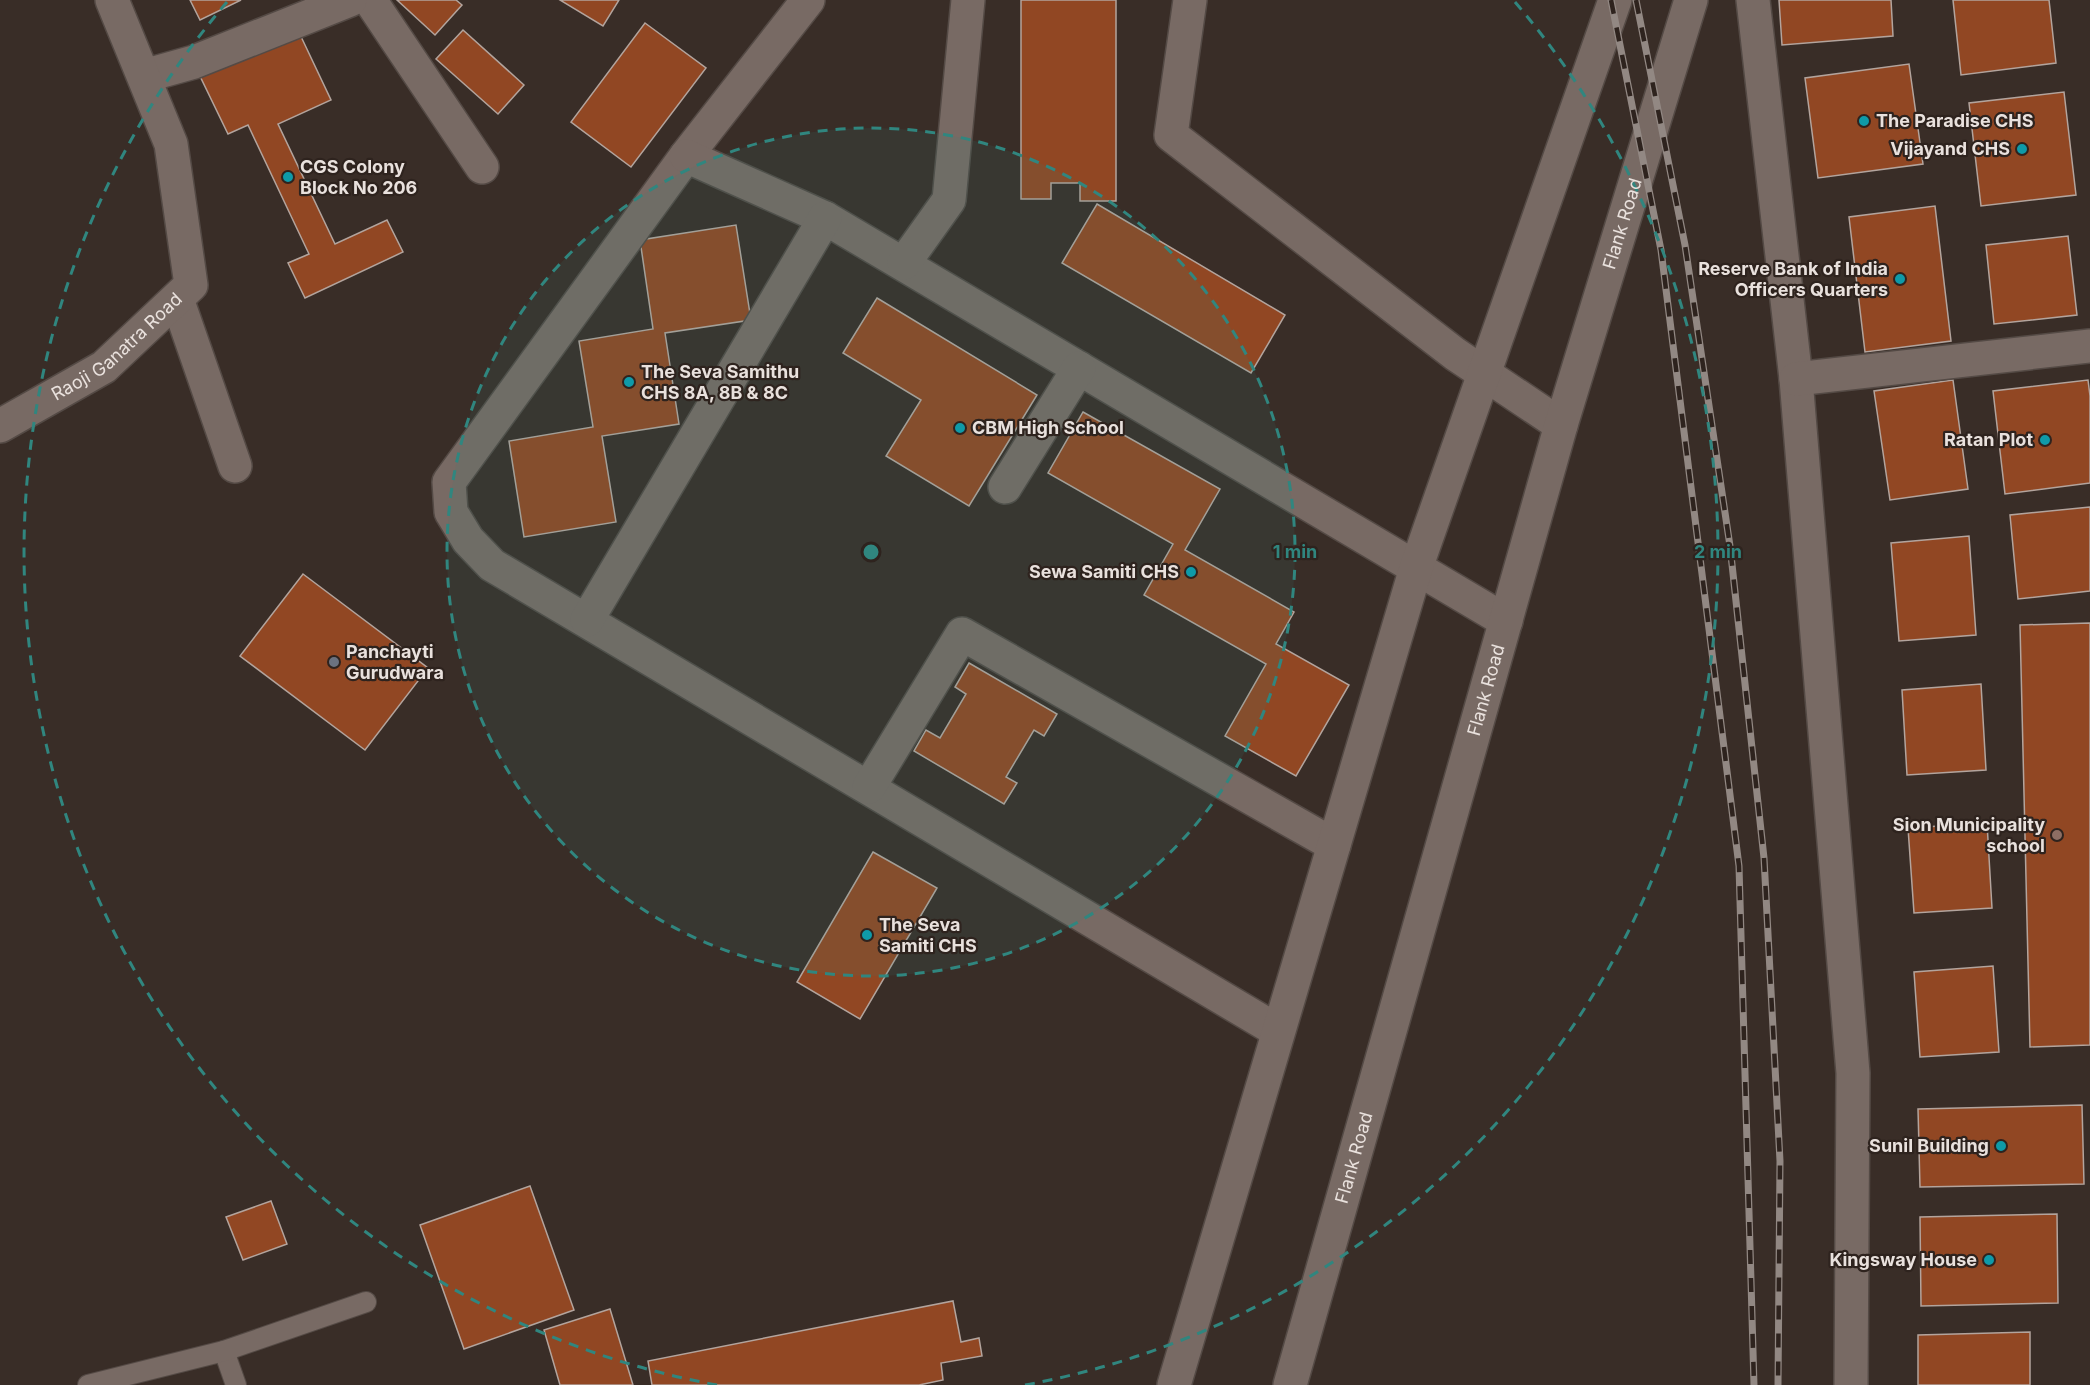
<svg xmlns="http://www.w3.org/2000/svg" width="2090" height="1385" viewBox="0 0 2090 1385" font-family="Inter,sans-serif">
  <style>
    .building { fill: #914723; stroke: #b3a49d; stroke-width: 1.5 }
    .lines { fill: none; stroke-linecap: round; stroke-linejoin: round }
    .lane-casing { stroke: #544a45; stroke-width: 22 }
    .street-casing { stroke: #544a45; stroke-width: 36 }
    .secondary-casing { stroke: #544a45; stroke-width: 36 }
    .lane { stroke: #786a64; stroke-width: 20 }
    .street { stroke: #786a64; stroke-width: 33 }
    .secondary { stroke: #786a64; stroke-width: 33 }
    .rail-casing { stroke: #928883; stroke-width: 7 }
    .rail { stroke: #2e231e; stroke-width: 4.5; stroke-dasharray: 14; stroke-linecap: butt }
    .ring { fill: none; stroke: #30867f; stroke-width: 3; stroke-dasharray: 10 8 }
    .culture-dot { fill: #0f9aa8; stroke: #2e231e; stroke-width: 2 }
    .worship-dot { fill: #6b7280; stroke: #2e231e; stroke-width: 2 }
    .education-dot { fill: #8d6e63; stroke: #2e231e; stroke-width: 2 }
    .labels { text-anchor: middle; stroke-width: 4.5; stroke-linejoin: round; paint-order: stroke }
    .poi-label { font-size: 18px; font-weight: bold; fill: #e9e1dd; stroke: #2e231e; text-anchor: end }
    .street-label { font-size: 18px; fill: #e9e1dd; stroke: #2e231e }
    .centre { fill: #30867f; stroke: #2e231e; stroke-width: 3 }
    .ring-label { font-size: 18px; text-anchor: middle; font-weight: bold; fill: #30867f; stroke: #2e231e; stroke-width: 4.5; stroke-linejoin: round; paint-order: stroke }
  </style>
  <rect width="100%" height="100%" fill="#392d27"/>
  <!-- building -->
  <g class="building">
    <path d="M190 0H241L200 20Z"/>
    <path d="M397 0H456L462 5 435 35Z"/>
    <path d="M560 0H619L603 26Z"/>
    <path d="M1021 0H1116V201H1080V183H1051V199H1021Z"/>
    <path d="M1779 0H1891L1893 36 1782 45Z"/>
    <path d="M1953 0H2049L2056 63 1961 75Z"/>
    <path d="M645 23 706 68 631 167 571 122Z"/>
    <path d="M296 26 331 100 278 124 335 244 387 220 403 252 305 298 288 263 309 254 248 125 228 134 198 72Z"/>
    <path d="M463 30 524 85 498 114 436 59Z"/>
    <path d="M1909 64 1923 164 1818 178 1805 78Z"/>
    <path d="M2064 92 2076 195 1981 206 1969 103Z"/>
    <path d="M1097 204 1285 315 1251 373 1062 263Z"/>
    <path d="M1935 206 1951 341 1865 352 1849 217Z"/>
    <path d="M736 225 751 320 665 333 679 424 602 436 616 522 524 537 509 441 593 427 579 341 653 329 640 240Z"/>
    <path d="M2068 236 2077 315 1994 324 1986 245Z"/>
    <path d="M877 298 1037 395 969 506 886 456 921 400 843 353Z"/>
    <path d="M1953 380 1968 489 1890 500 1874 391Z"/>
    <path d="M2088 380 2090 396V483L2005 494 1993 391Z"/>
    <path d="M1083 412 1220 489 1185 550 1294 612 1276 644 1349 685 1296 776 1225 736 1266 664 1144 595 1173 544 1048 473Z"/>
    <path d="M2090 507V591L2018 599 2010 515Z"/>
    <path d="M1969 536 1976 635 1899 641 1891 543Z"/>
    <path d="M303 574 428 668 365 750 240 656Z"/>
    <path d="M2090 623V1045L2030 1047 2020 625Z"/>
    <path d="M969 663 1057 714 1044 736 1034 730 1006 777 1017 783 1004 804 914 751 926 730 940 738 966 694 955 687Z"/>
    <path d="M1981 684 1986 770 1907 775 1902 690Z"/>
    <path d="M1987 823 1992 908 1914 913 1908 828Z"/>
    <path d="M873 852 937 888 860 1019 797 982Z"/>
    <path d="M1993 966 1999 1052 1920 1057 1914 972Z"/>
    <path d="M2082 1105 2084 1184 1920 1187 1918 1109Z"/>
    <path d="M530 1186 574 1310 464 1349 420 1225Z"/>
    <path d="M271 1201 287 1244 243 1260 226 1217Z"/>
    <path d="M2057 1214 2058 1303 1921 1306 1920 1217Z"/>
    <path d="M953 1301 961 1342 979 1338 982 1356 941 1363 943 1380 919 1385H652L648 1361Z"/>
    <path d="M610 1309 633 1385H560L544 1330Z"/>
    <path d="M2030 1332V1385H1918V1335Z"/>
  </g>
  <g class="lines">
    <defs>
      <g id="lane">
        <path d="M224 1351 236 1385"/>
        <path d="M88 1385 224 1351 366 1302"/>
      </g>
      <g id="street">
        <path d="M370 0 482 167"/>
        <path d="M808 0 686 156 449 482 451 512 468 540 492 565 1278 1031"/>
        <path d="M1190 0 1171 135 1455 354 1561 425"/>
        <path d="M1753 0 1796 379 1853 1073 1851 1385"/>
        <path d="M144 76 194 62 350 0"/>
        <path d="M686 156 825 218 1506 621"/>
        <path d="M904 263 949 200 968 0"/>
        <path d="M177 299 235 466"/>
        <path d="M1796 379 2090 346"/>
        <path d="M1005 487 1079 368"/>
        <path d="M587 620 825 218"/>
        <path d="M869 787 962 634 1334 845"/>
      </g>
      <g id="secondary">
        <path id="s1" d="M0 426 104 367 191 285 171 144 112 0"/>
        <path d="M1174 1385 1416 568 1615 0"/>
        <path id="s2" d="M1290 1385 1561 425 1691 0"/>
      </g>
    </defs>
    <!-- lane casing -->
    <use href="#lane" class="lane-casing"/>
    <!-- street casing -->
    <use href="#street" class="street-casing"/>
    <!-- secondary casing -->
    <use href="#secondary" class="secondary-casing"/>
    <!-- lane -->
    <use href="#lane" class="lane"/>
    <!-- street -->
    <use href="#street" class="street"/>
    <!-- secondary -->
    <use href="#secondary" class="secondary"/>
    <defs>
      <g id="rail">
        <path d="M1611 0 1661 250 1739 866 1754 1385"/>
        <path d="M1636 0 1685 245 1730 546 1764 858 1780 1161 1778 1385"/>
      </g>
    </defs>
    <!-- rail casing -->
    <use href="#rail" class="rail-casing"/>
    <!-- rail -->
    <use href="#rail" class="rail"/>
  </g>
  <!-- distance rings -->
  <circle cx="871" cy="552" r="424" fill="#30867f" fill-opacity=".12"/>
  <g class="ring">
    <circle cx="871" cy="552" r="424"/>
    <path d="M717 1385A847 847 0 0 1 227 2M1515 2A847 847 0 0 1 1025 1385"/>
  </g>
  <!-- markers -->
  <g class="culture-dot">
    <circle cx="1864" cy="121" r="6"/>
    <circle cx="2022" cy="149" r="6"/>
    <circle cx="288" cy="177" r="6"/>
    <circle cx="1900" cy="279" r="6"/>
    <circle cx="629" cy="382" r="6"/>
    <circle cx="960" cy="428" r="6"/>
    <circle cx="2045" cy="440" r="6"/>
    <circle cx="1191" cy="572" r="6"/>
    <circle cx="867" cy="935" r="6"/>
    <circle cx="2001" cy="1146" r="6"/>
    <circle cx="1989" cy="1260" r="6"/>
  </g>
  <circle class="worship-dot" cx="334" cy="662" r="6"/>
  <circle class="education-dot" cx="2057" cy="835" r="6"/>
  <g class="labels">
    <!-- poi labels -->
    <g class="poi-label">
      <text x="1876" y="127" text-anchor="start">The Paradise CHS</text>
      <text x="2010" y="155">Vijayand CHS</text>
      <text x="300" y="173" text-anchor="start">CGS Colony<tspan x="300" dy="21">Block No 206</tspan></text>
      <text x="1888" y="275">Reserve Bank of India<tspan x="1888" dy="21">Officers Quarters</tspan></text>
      <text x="641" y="378" text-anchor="start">The Seva Samithu<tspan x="641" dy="21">CHS 8A, 8B &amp; 8C</tspan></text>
      <text x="972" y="434" text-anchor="start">CBM High School</text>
      <text x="2033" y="446">Ratan Plot</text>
      <text x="1179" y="578">Sewa Samiti CHS</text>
      <text x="346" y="658" text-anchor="start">Panchayti<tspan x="346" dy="21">Gurudwara</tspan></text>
      <text x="2045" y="831">Sion Municipality<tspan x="2045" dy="21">school</tspan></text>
      <text x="879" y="931" text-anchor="start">The Seva<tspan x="879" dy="21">Samiti CHS</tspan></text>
      <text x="1989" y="1152">Sunil Building</text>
      <text x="1977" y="1266">Kingsway House</text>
    </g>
    <!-- street labels -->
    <g class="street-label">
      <text dy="6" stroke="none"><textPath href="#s2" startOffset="1208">Flank Road</textPath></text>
      <text dy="6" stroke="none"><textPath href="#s1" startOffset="142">Raoji Ganatra Road</textPath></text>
      <text dy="6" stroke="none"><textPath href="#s2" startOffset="722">Flank Road</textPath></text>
      <text dy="6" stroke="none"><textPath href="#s2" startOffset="236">Flank Road</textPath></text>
    </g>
  </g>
  <circle cx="871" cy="552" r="9" class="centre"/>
  <g class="ring-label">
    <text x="1295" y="558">1 min</text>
    <text x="1718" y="558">2 min</text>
  </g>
</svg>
